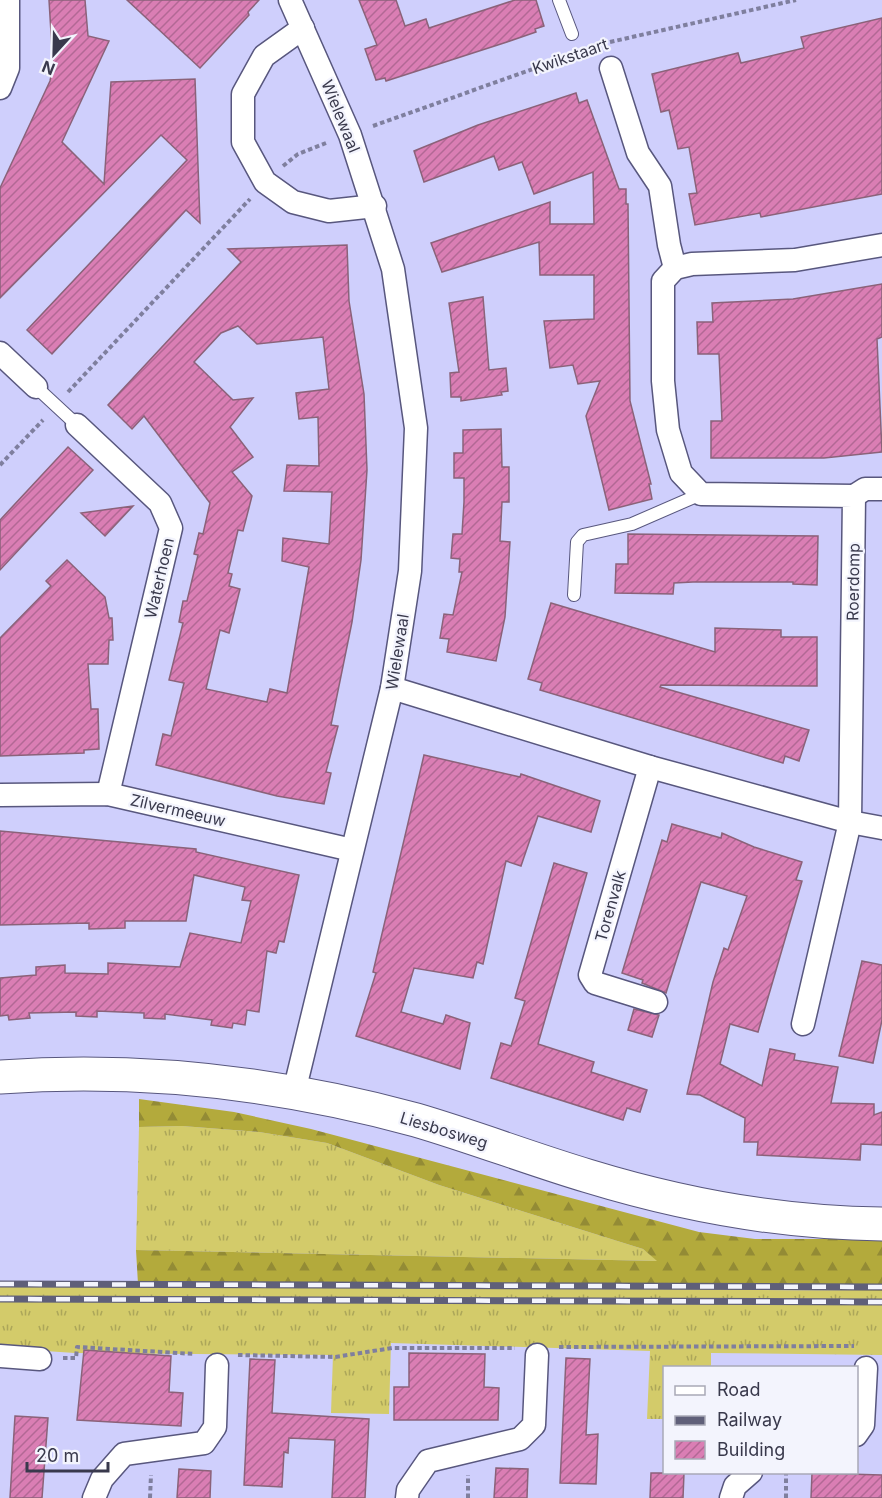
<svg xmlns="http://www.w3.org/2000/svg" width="882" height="1498" viewBox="0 0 882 1498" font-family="Inter,sans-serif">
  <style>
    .grass { fill: url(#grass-tufts) }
    .forest { fill: url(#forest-firs) }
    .building { fill: url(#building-hatch); stroke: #8b6279; stroke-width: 1.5; fill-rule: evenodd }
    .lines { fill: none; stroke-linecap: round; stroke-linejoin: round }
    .lane-casing { stroke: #58577e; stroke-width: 14 }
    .street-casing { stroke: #58577e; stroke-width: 25 }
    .secondary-casing { stroke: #58577e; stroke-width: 35 }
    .path { stroke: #7f7f9e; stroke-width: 4; stroke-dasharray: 4.5 3; stroke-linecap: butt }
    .lane { stroke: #fff; stroke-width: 12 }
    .street { stroke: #fff; stroke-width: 22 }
    .secondary { stroke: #fff; stroke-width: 33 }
    .rail-casing { stroke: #5f5f79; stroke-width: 7 }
    .rail { stroke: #f3f4fd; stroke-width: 4.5; stroke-dasharray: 14; stroke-linecap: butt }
    .labels { text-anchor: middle; stroke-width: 4.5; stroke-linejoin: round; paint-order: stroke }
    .street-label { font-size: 16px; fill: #39394c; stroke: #f3f4fd }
  </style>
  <defs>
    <pattern id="grass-tufts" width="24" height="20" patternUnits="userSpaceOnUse" patternTransform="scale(1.5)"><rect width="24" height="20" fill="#d3cb6a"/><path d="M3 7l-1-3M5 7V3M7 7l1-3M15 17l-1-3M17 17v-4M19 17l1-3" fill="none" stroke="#aca659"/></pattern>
    <pattern id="forest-firs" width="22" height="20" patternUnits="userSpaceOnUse" patternTransform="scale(1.5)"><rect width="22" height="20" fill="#b3aa3c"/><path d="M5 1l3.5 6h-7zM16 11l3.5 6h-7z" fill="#938b35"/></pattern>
    <pattern id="building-hatch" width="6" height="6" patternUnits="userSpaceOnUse" patternTransform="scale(1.5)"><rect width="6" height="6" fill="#da7eb4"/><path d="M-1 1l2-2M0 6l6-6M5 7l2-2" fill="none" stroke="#b26895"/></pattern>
  </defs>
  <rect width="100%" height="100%" fill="#cfcffc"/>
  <!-- grass -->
  <g class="grass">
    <path d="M182 1126 259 1132 327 1143 439 1185 643 1249 658 1261 136 1250 139 1127Z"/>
    <path d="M0 1283 882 1291V1355L711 1353V1367L664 1368V1419H647L650 1351 391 1343 389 1414 331 1413 333 1355 75 1353 0 1348Z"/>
  </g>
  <!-- forest -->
  <path class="forest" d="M139 1099 234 1112 311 1129 699 1232 755 1239H882V1291L138 1284 136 1250 657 1261 643 1249 439 1185 327 1143 259 1132 182 1126 139 1127Z"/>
  <!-- building -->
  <g class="building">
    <path d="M49 0H85L88 36 109 41 62 142 104 184 111 82 195 79 200 223 186 210 52 354 27 330 187 160 161 135 0 298V188L50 81 53 66Z"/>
    <path d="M127 0H259L248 12 249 15 200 68Z"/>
    <path d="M359 0H396L405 26 426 19 429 28 515 0H536L544 26 535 29 536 32 507 42 386 81 385 78 376 80 365 49 377 45Z"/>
    <path d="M882 18V194L761 217 760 213 695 225 689 194 697 193 689 147 678 149 669 110 661 112 652 74 738 53 741 63 804 48 801 37Z"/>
    <path d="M576 93 579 103 587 100 619 189H626V204H628L630 401 651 484H649L652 499 609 510 586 416 600 381 578 384 573 365 550 368 544 321 594 319V275H540L539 242 442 272 431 243 550 202V224H594L593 172 534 194 522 162 499 170 494 156 424 182 414 151 478 125Z"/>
    <path d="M347 245 349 301 364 394 367 470 361 560 352 622 331 725 338 726 326 772 331 773 324 804 277 796 156 765 163 734 171 736 184 683 169 680 183 623 179 622 183 601H187L198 555 194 554 199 533 203 534 210 503 144 416 132 429 108 405 241 262 228 249ZM238 326 257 344 323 337 329 389 296 393 299 419 318 417 319 466 287 465 284 491 332 492 329 544 283 538 282 561 309 567 287 693 270 689 267 702 206 689 220 630 229 633 240 589 229 586 232 574 228 573 238 530 243 531 252 496 232 472 253 457 230 427 253 398 233 400 194 362 221 333Z"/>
    <path d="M882 284V337L877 339 882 452 824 458H711V421H722L719 354H698L697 322H713L712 303 793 299Z"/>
    <path d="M483 297 489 370 506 368 508 391 501 392 502 395 461 401V397H451L450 373 459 372 449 303Z"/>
    <path d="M501 429 502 467H509V502H502L500 541 510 542 505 617 496 661 447 652 449 639 440 638 444 614 453 615 462 572H459L460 559 451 558 453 534H462L464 502V478H454V453H463V430Z"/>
    <path d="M68 447 93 470 0 570V520Z"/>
    <path d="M133 506 105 536 81 513Z"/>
    <path d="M628 534 818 536 817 585 793 584V582H693L674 583 673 594 615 593 616 564H628Z"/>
    <path d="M67 560 105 597 109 618H112L113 640H109L108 664H88L91 709H98L99 749 84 750V753L0 756V638L51 586 46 581Z"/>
    <path d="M551 603 715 652V628L781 630V637H817V686L661 685 660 687 809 730 799 761 785 756 783 763 540 690 542 683 528 679Z"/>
    <path d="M424 755 520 777 521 774 600 801 591 832 538 816 521 866 506 861 483 964 477 962 473 978 414 968 401 1012 443 1024 446 1015 470 1023 460 1069 356 1036 376 973 373 972Z"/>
    <path d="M672 824 721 838 722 833 754 847 802 862 796 880 802 881 758 1032 730 1024 720 1064 762 1086 770 1049 795 1054 794 1060 838 1067 831 1103 874 1104V1115L882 1112V1145L861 1144 860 1160 757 1155 758 1142H744L745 1118 700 1095 687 1094 713 982 724 948 728 950 747 896 701 882 666 993 642 983 643 980 622 973 662 840 667 842Z"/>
    <path d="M0 831 196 849V852L299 875 284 942 279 941 276 953 267 951 259 1012 247 1010 245 1025 233 1023 232 1028 211 1025 212 1020 165 1014V1019L144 1018V1013L97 1011V1017L76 1016V1012L29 1013 30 1018 9 1020 8 1015 0 1016V978L36 975V967L65 965V973L108 974V963L180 967 190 933 241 943 251 901 242 900 245 887 194 875 186 921H125V928L89 929V923L0 925Z"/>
    <path d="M554 863 587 873 538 1044 594 1062 591 1072 647 1090 640 1112 627 1108 623 1120 491 1078 501 1043 511 1046 525 1001 515 998Z"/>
    <path d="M862 961 882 965V1020L873 1063 839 1056Z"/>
    <path d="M634 1009 659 1015 652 1037 628 1030Z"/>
    <path d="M84 1350 171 1356 169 1392 183 1393 181 1426 77 1420Z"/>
    <path d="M409 1353 485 1354 484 1387 499 1388 498 1420H394V1387H409Z"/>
    <path d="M566 1358 590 1359 586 1435 598 1434 596 1484 560 1483Z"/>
    <path d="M250 1359 275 1360 272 1413 369 1419 365 1498H332L335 1440 289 1438 288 1453 284 1452 282 1487 244 1485Z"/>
    <path d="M15 1416 48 1418 42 1498H10Z"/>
    <path d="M496 1468 528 1469 527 1498H494Z"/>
    <path d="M179 1469 211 1471 210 1498H177Z"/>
    <path d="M651 1473H684L683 1498H650Z"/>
    <path d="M812 1473 882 1475V1498H811Z"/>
  </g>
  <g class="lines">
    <defs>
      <g id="lane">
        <path d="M559 0 572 34"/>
        <path d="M36 387 77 425"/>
        <path d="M574 595 577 542 583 535 632 524 701 494"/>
      </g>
      <g id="street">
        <path d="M290 0 350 135 393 269 416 428 410 571 392 688 294 1092"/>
        <path d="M303 28 264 56 243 94V142L265 182 293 202 329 211 375 206"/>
        <path d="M611 68 638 153 660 186 669 245 675 268"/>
        <path d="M0 88 8 68V0"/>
        <path d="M0 353 36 387"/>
        <path d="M77 425 160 503 171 528 108 794"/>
        <path d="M854 496 865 489H882"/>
        <path d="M392 688 650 767 850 822 882 828"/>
        <path d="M650 767 590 975 595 983 656 1002"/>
        <path d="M0 795 108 794 352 850"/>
        <path d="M803 1024 850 822 854 496 701 494 681 473 668 430 663 381V281L675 268 692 264 795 260 882 245"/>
        <path d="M0 1356 40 1359"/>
        <path d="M856 1435 863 1425 866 1368"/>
        <path d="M94 1498 102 1479 124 1454 204 1443 215 1427 217 1365"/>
        <path d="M407 1498 408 1490 428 1461 520 1439 534 1425 537 1355"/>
        <path d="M731 1498 735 1486 751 1472"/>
      </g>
      <path id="secondary" d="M0 1077C140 1067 281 1083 416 1120 474 1137 531 1159 588 1176 683 1205 782 1223 882 1224"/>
    </defs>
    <!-- lane casing -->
    <use href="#lane" class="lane-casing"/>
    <!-- street casing -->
    <use href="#street" class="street-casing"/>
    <!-- secondary casing -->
    <use href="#secondary" class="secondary-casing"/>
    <!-- path -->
    <g class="path">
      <path d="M610 42 796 0"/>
      <path d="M373 126 575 54"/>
      <path d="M283 166 298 154 326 143"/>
      <path d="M68 392 250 199"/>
      <path d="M0 465 43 420"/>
      <path d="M559 1347 854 1346"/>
      <path d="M238 1355 335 1357 392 1348H515"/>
      <path d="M63 1358H76L77 1347 195 1354"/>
      <path d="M150 1498 151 1475"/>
      <path d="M468 1498V1475"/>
      <path d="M786 1498V1472"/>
    </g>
    <!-- lane -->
    <use href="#lane" class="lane"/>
    <!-- street -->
    <use href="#street" class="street"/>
    <!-- secondary -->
    <use href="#secondary" class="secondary"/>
    <defs>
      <g id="rail">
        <path d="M0 1284 882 1287"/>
        <path d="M0 1299 882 1302"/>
      </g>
    </defs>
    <!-- rail casing -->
    <use href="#rail" class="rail-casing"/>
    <!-- rail -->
    <use href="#rail" class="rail"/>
  </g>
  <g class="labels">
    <!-- street labels -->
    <g class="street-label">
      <text transform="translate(570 56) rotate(-19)" y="6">Kwikstaart</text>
      <text transform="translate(341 116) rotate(68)" y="6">Wielewaal</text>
      <text transform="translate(159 578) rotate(-77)" y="6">Waterhoen</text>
      <text transform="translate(853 582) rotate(-89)" y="6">Roerdomp</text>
      <text transform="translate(397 652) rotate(-81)" y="6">Wielewaal</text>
      <text transform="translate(178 810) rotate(13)" y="6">Zilvermeeuw</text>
      <text transform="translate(610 906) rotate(-74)" y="6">Torenvalk</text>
      <text transform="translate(444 1130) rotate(17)" y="6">Liesbosweg</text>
    </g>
  </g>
  <!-- legend -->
  <rect x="663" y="1366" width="195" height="108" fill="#f3f4fd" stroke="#a9a9b6" stroke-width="1.5"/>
  <rect x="675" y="1386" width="30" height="9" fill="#ffffff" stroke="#a9a9b6" stroke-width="1.5"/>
  <text x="717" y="1396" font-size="18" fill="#39394c">Road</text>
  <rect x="675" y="1416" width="30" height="9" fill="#5f5f79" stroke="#a9a9b6" stroke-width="1.5"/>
  <text x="717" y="1426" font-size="18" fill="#39394c">Railway</text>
  <rect x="675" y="1441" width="30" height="18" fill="url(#building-hatch)" stroke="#a9a9b6" stroke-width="1.5"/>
  <text x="717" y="1456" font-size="18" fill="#39394c">Building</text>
  <!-- north arrow -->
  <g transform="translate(54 54) rotate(202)" stroke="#f3f4fd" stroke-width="4.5" paint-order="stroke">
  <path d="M0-4.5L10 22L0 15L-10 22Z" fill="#39394c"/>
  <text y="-9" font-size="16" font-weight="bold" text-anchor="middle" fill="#39394c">N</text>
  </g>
  <!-- scale -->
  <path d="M27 1462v9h81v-9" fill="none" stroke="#39394c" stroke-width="3"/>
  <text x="36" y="1462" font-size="18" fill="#39394c" stroke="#f3f4fd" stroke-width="4.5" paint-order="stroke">20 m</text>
</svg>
